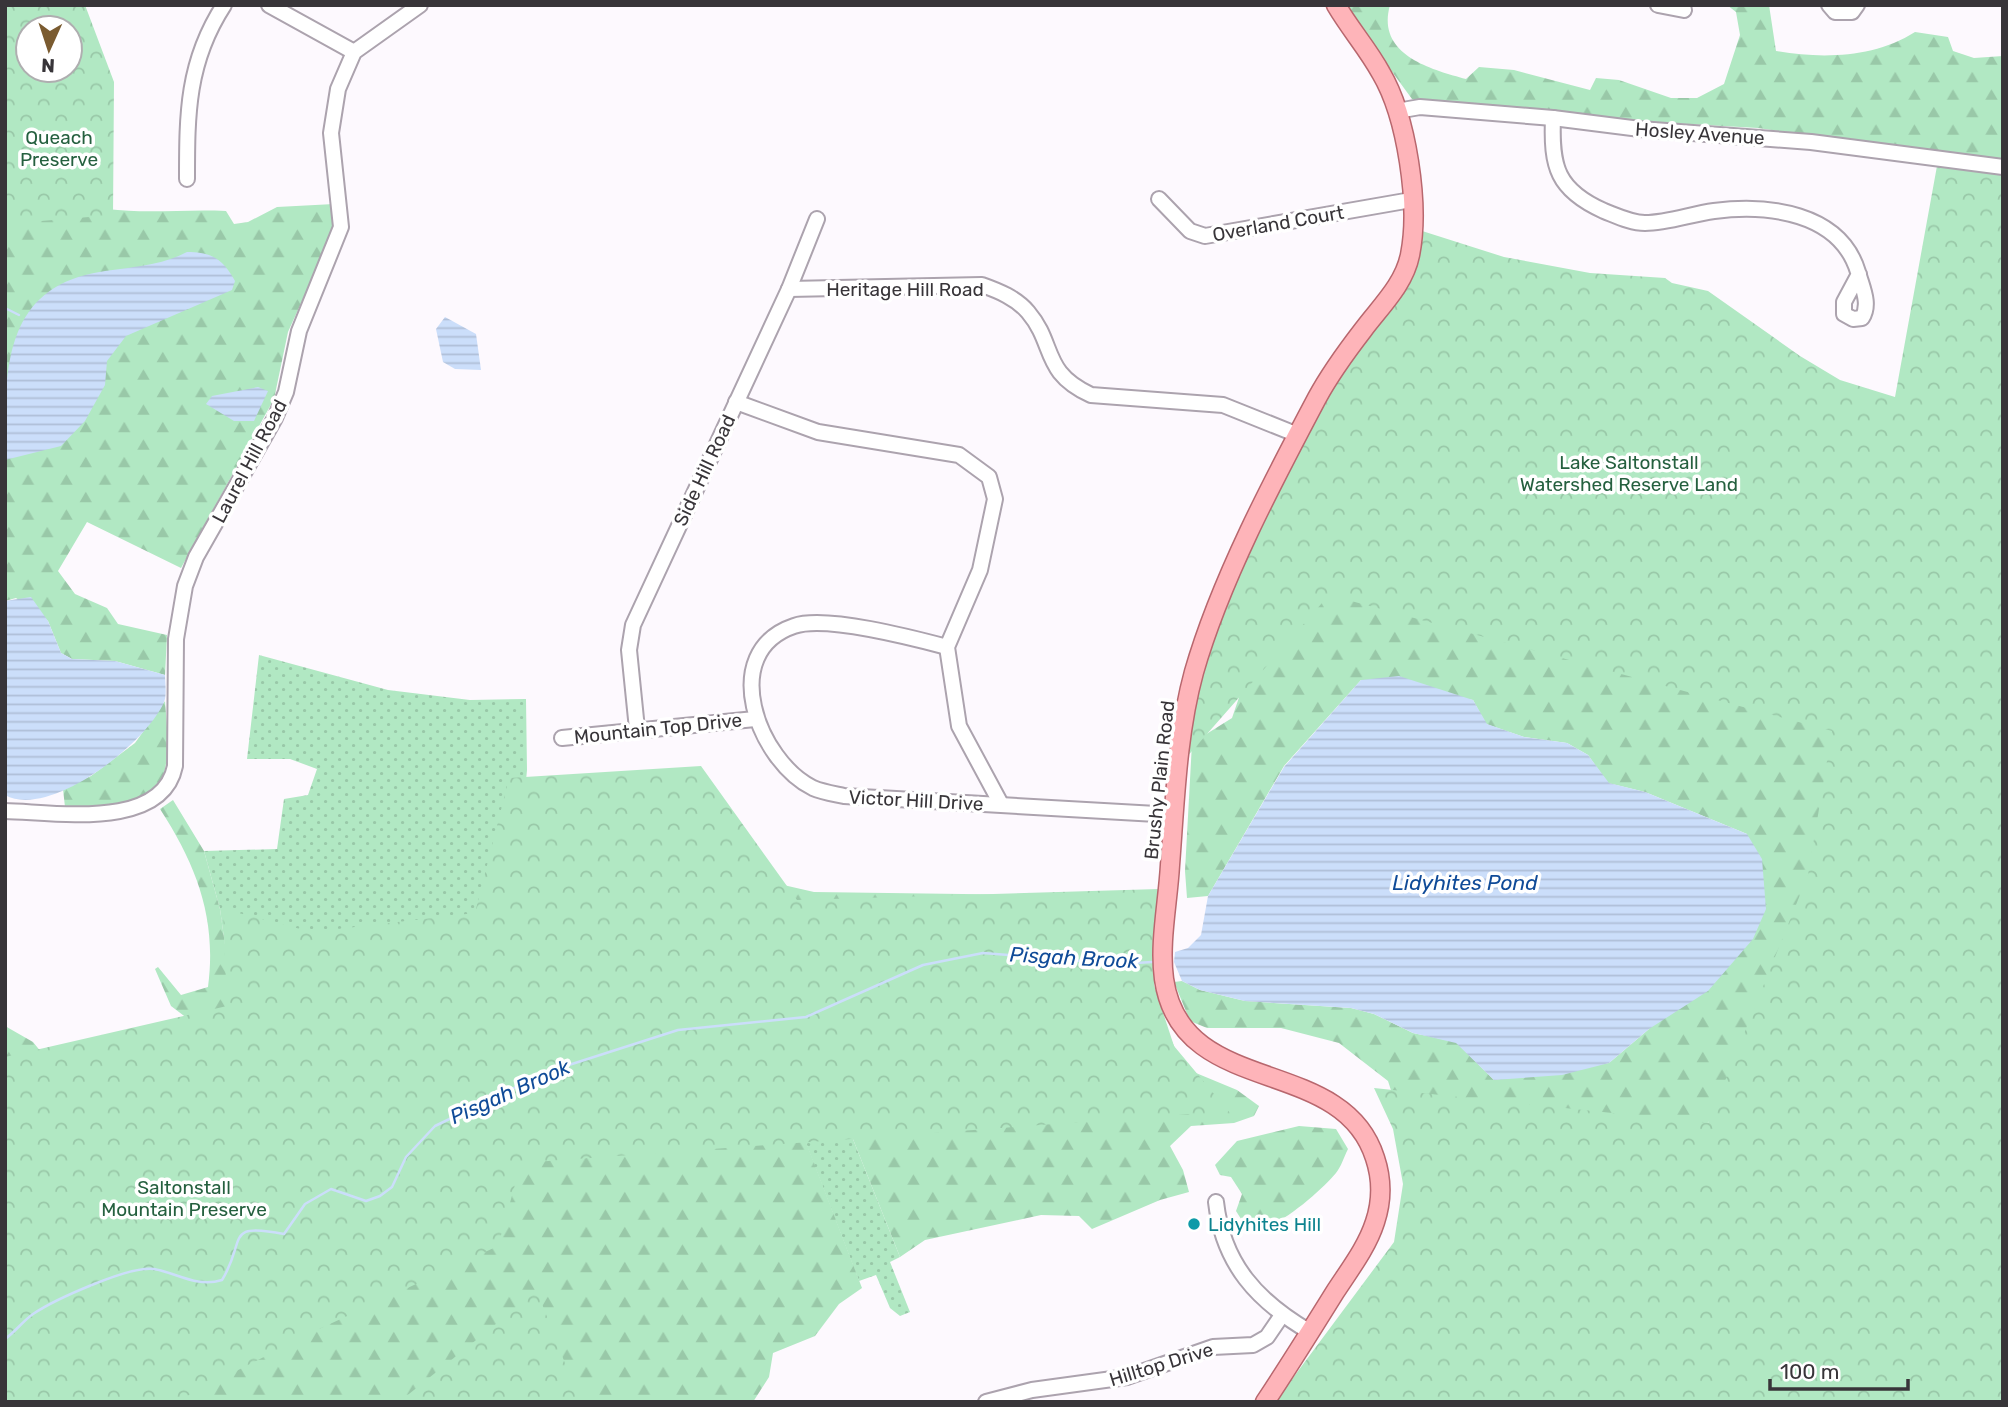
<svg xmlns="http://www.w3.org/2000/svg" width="2008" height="1407" viewBox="0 0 2008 1407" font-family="Rubik,sans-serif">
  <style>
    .grass { fill: url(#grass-dots) }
    .forest { fill: url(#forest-firs); fill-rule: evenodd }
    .park { fill: url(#park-crowns); fill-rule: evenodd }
    .water { fill: url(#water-rules) }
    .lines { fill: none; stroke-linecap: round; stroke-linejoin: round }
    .stream { stroke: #cbdefa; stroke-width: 2.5 }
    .minor-casing { stroke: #aca3ae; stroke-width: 18 }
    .major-casing { stroke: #b8676e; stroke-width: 21 }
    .minor { stroke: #fff; stroke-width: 14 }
    .major { stroke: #feb4b9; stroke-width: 18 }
    .culture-dot { fill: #0f9aa8; stroke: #fff; stroke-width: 2.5 }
    .labels { text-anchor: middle; stroke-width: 7; stroke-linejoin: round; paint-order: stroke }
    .street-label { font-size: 19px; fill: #383539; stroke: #fff }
    .park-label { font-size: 19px; fill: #25603f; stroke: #fff }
    .culture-label { font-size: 19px; fill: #0d838f; stroke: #fff; text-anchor: start }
    .water-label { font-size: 21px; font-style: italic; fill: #104b98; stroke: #fff }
  </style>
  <defs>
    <pattern id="grass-dots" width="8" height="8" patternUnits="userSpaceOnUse" patternTransform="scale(1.75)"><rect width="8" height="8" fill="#b1e8c3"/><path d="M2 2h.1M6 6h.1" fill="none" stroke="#99c8a8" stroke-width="1.8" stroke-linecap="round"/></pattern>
    <pattern id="forest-firs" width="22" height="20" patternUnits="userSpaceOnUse" patternTransform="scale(1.75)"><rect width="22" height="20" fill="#b1e8c3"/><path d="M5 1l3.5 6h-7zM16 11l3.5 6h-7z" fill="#99c8a8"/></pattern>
    <pattern id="park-crowns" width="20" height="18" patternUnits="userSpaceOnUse" patternTransform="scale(1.75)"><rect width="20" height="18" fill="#b1e8c3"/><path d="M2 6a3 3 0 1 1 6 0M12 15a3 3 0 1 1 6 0" fill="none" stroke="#99c8a8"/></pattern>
    <pattern id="water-rules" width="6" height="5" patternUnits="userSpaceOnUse" patternTransform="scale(1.75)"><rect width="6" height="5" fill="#cbdefa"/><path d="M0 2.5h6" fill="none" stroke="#afbfd7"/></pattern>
  </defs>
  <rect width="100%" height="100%" fill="#fdf9fe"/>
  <!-- grass -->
  <g class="grass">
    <path d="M259 655 388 690 470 700 526 699 527 770 512 932 228 967 220 909 204 851 277 849 284 799 308 795 317 769 290 759H247Z"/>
    <path d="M807 1024 900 1257 890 1262 910 1312 900 1316 890 1308 876 1275 859 1281 764 1034Z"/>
  </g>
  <!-- forest -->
  <g class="forest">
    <path d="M5 5H80L107 209C147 214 186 209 226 211L234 224 248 222 277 207 334 204 333 225 326 248 288 332 274 399 181 568 87 522 58 571 75 594 107 608 118 624 167 635 165 675 115 661 72 659 61 653 48 621 16 598 5 601ZM28 28H70V70H28Z"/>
    <path d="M1343 5H1390C1376 54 1429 69 1466 79L1479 67 1514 70 1590 90 1596 78 1619 80 1671 98H1697L1724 84 1740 35 1736 12 1727 5H1769L1776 51C1822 59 1874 58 1915 32L1948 37 1953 51 1974 58 2003 56V160L1961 157 1758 128 1634 121 1412 99Z"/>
    <path d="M1295 533 2003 772 1473 1402 1395 1249 1414 1162 1388 1081 1339 1043 1281 1028H1207L1190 1021 1174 982 1182 981 1200 990 1245 1001 1351 1008 1374 1014 1413 1033 1456 1042 1494 1080 1609 1063 1649 1029 1747 834 1645 792 1608 783 1588 755 1567 743 1524 737 1486 724 1473 700 1361 680 1284 766 1208 896 1187 898 1185 871 1192 743 1232 718Z"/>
    <path d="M165 701C167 732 177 792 136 802 113 808 88 806 65 807L63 789 91 776 135 743Z"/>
    <path d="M173 800 204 851 220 909 228 966 766 881 814 892 1042 895 1145 981 1179 1057 1196 1073 1237 1090 1259 1106 1254 1116 1234 1123 1191 1126 1170 1146 1183 1170 1189 1192 1160 1200 1092 1229 1079 1216 1041 1215 925 1240 900 1257 807 1024 765 1035 862 1288 839 1304 815 1336 773 1353 769 1377 753 1402H5V1026L33 1042 50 1063 204 1031 171 1006 155 969 158 967 181 995 208 987C217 919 197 866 160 809Z"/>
    <path d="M1299 1126 1336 1129 1348 1149C1344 1157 1341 1167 1336 1173 1323 1189 1276 1231 1255 1229 1246 1228 1241 1219 1236 1211L1242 1194 1231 1177 1220 1175 1215 1165 1237 1141Z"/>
  </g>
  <!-- park -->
  <g class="park">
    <path d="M5 5H85L114 82 113 215 5 224ZM28 28H70V70H28Z"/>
    <path d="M1937 166 2003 172V1402H1275L1394 1242 1403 1184 1393 1129 1374 1088 1708 1123 1808 875 1832 731 1329 595 1185 759C1212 574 1327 391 1419 230L1504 257 1590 273 1665 278 1672 283 1708 291 1800 356 1840 380 1895 397Z"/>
    <path d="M701 766 797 900 1159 889 1154 985 1174 1046 1235 1119 1192 1114 521 1163 498 1246 317 1330 175 1402H5V1057L227 1006 223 909 312 932 475 913 509 778Z"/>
    <path d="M537 1291 580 1402H399Z"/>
  </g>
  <!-- water -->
  <g class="water">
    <path d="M187 252C212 252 223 259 235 281L232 290 126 336 107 361 105 385 85 421 61 446 5 460C5 377 0 292 94 273 125 267 159 267 187 252Z"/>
    <path d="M445 317 476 334 481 370 455 369 443 362 436 329Z"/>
    <path d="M258 387 268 391 254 421H234L206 404 212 396Z"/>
    <path d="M31 597 48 621 61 653 72 659 115 661 165 675C165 683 167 695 164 702 147 743 49 820 5 795V601Z"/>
    <path d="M1399 676 1473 700 1487 724 1524 737 1567 743 1588 755 1609 783 1645 792 1747 834 1762 859 1766 909 1753 939 1708 991 1649 1029 1609 1063 1562 1075 1494 1080 1456 1043 1413 1033 1374 1014 1351 1008 1245 1001 1200 990 1182 981 1174 962 1175 952 1188 948 1201 935 1208 896 1284 767 1361 680Z"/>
  </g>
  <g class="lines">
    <!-- stream -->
    <g class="stream">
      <path d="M5 308 19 315"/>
      <path d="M5 1339C15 1332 23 1321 33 1314 54 1300 130 1265 154 1269 177 1273 197 1288 222 1280 247 1240 223 1222 284 1234L305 1204 331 1189 366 1201 380 1196 392 1187 406 1157 435 1126 547 1072 678 1030 806 1017 923 965 983 953 1120 964 1152 962"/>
    </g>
    <defs>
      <g id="minor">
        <path d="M269 5 354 52"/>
        <path d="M1658 5 1684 10"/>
        <path d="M1829 5 1835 12H1852L1857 5"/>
        <path d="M1397 111 1420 107 1553 118 1640 129 1811 142 2003 167"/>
        <path d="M1553 118C1551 167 1557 190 1604 211 1617 216 1631 223 1645 223 1668 223 1691 214 1714 211 1767 204 1840 212 1858 272 1862 287 1871 304 1862 318L1853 319 1844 314V302L1859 274"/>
        <path d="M187 179C187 114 187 62 224 5"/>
        <path d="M1159 199 1190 231 1205 236 1411 200"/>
        <path d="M789 289 982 285C999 291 1016 298 1028 312 1056 345 1041 372 1091 395L1223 405 1298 435"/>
        <path d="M736 402 818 432 959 455 989 477 995 499 980 570 947 647 959 726 1001 804"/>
        <path d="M947 647C913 638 826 615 794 626 717 652 758 761 813 788 822 792 835 794 844 796L1174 815"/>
        <path d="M637 729 629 650 633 625 789 289 817 219"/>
        <path d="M562 738 755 719"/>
        <path d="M5 811C54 812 162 831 175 766L176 639 185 586 196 557 275 418 286 392 299 331 341 227 331 133 338 89 354 52 420 5"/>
        <path d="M1216 1202C1223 1264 1257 1301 1310 1332"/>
        <path d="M986 1402 1032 1390 1127 1377 1213 1347 1253 1345 1267 1337 1282 1315"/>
      </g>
      <path id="major" d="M1265 1402C1289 1366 1312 1329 1335 1292 1350 1269 1367 1247 1375 1222 1382 1201 1382 1179 1375 1158 1342 1053 1181 1100 1164 979 1159 943 1168 902 1170 865 1175 801 1177 734 1194 672 1220 581 1273 481 1317 398 1330 374 1346 352 1363 330 1380 307 1404 285 1410 255 1420 205 1407 117 1381 73 1368 49 1350 29 1336 5"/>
    </defs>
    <!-- minor casing -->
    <use href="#minor" class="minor-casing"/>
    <!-- major casing -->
    <use href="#major" class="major-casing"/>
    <!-- minor -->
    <use href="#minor" class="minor"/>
    <!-- major -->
    <use href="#major" class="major"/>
  </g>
  <!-- markers -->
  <circle class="culture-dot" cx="1194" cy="1224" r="7"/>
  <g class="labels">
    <!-- street labels -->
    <g class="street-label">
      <text transform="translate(1700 133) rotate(4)" y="7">Hosley Avenue</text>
      <text transform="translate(1278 223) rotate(-10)" y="7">Overland Court</text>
      <text x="905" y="296">Heritage Hill Road</text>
      <text transform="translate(249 461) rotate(-62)" y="7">Laurel Hill Road</text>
      <text transform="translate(704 470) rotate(-65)" y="7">Side Hill Road</text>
      <text transform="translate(658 728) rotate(-6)" y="7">Mountain Top Drive</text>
      <text transform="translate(1159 780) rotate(-84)" y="7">Brushy Plain Road</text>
      <text transform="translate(916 800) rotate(3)" y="7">Victor Hill Drive</text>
      <text transform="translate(1161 1364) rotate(-17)" y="7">Hilltop Drive</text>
    </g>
    <!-- park labels -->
    <g class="park-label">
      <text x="59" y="144">Queach<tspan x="59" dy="22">Preserve</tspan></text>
      <text x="1629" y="469">Lake Saltonstall<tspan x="1629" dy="22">Watershed Reserve Land</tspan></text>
      <text x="184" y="1194">Saltonstall<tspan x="184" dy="22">Mountain Preserve</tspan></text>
    </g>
    <!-- culture labels -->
    <g class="culture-label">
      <text x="1208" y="1231">Lidyhites Hill</text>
    </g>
    <!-- water labels -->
    <g class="water-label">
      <text x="1465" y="890">Lidyhites Pond</text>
      <text transform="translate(1074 958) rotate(3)" y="7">Pisgah Brook</text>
      <text transform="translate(510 1092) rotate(-24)" y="7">Pisgah Brook</text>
    </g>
  </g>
  <!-- border -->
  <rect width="2008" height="1407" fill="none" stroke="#383539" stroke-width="14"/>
  <!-- north arrow -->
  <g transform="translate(49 49) rotate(183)"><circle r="33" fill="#ffffff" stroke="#afaeb0" stroke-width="2"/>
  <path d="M0-5L12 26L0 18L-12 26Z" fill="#7a5b30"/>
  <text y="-10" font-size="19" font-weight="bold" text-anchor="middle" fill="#383539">N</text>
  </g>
  <!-- scale -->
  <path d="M1770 1379v10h138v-10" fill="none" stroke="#383539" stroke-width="3.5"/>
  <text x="1780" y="1379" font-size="21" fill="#383539" stroke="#ffffff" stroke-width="5" paint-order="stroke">100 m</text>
</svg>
